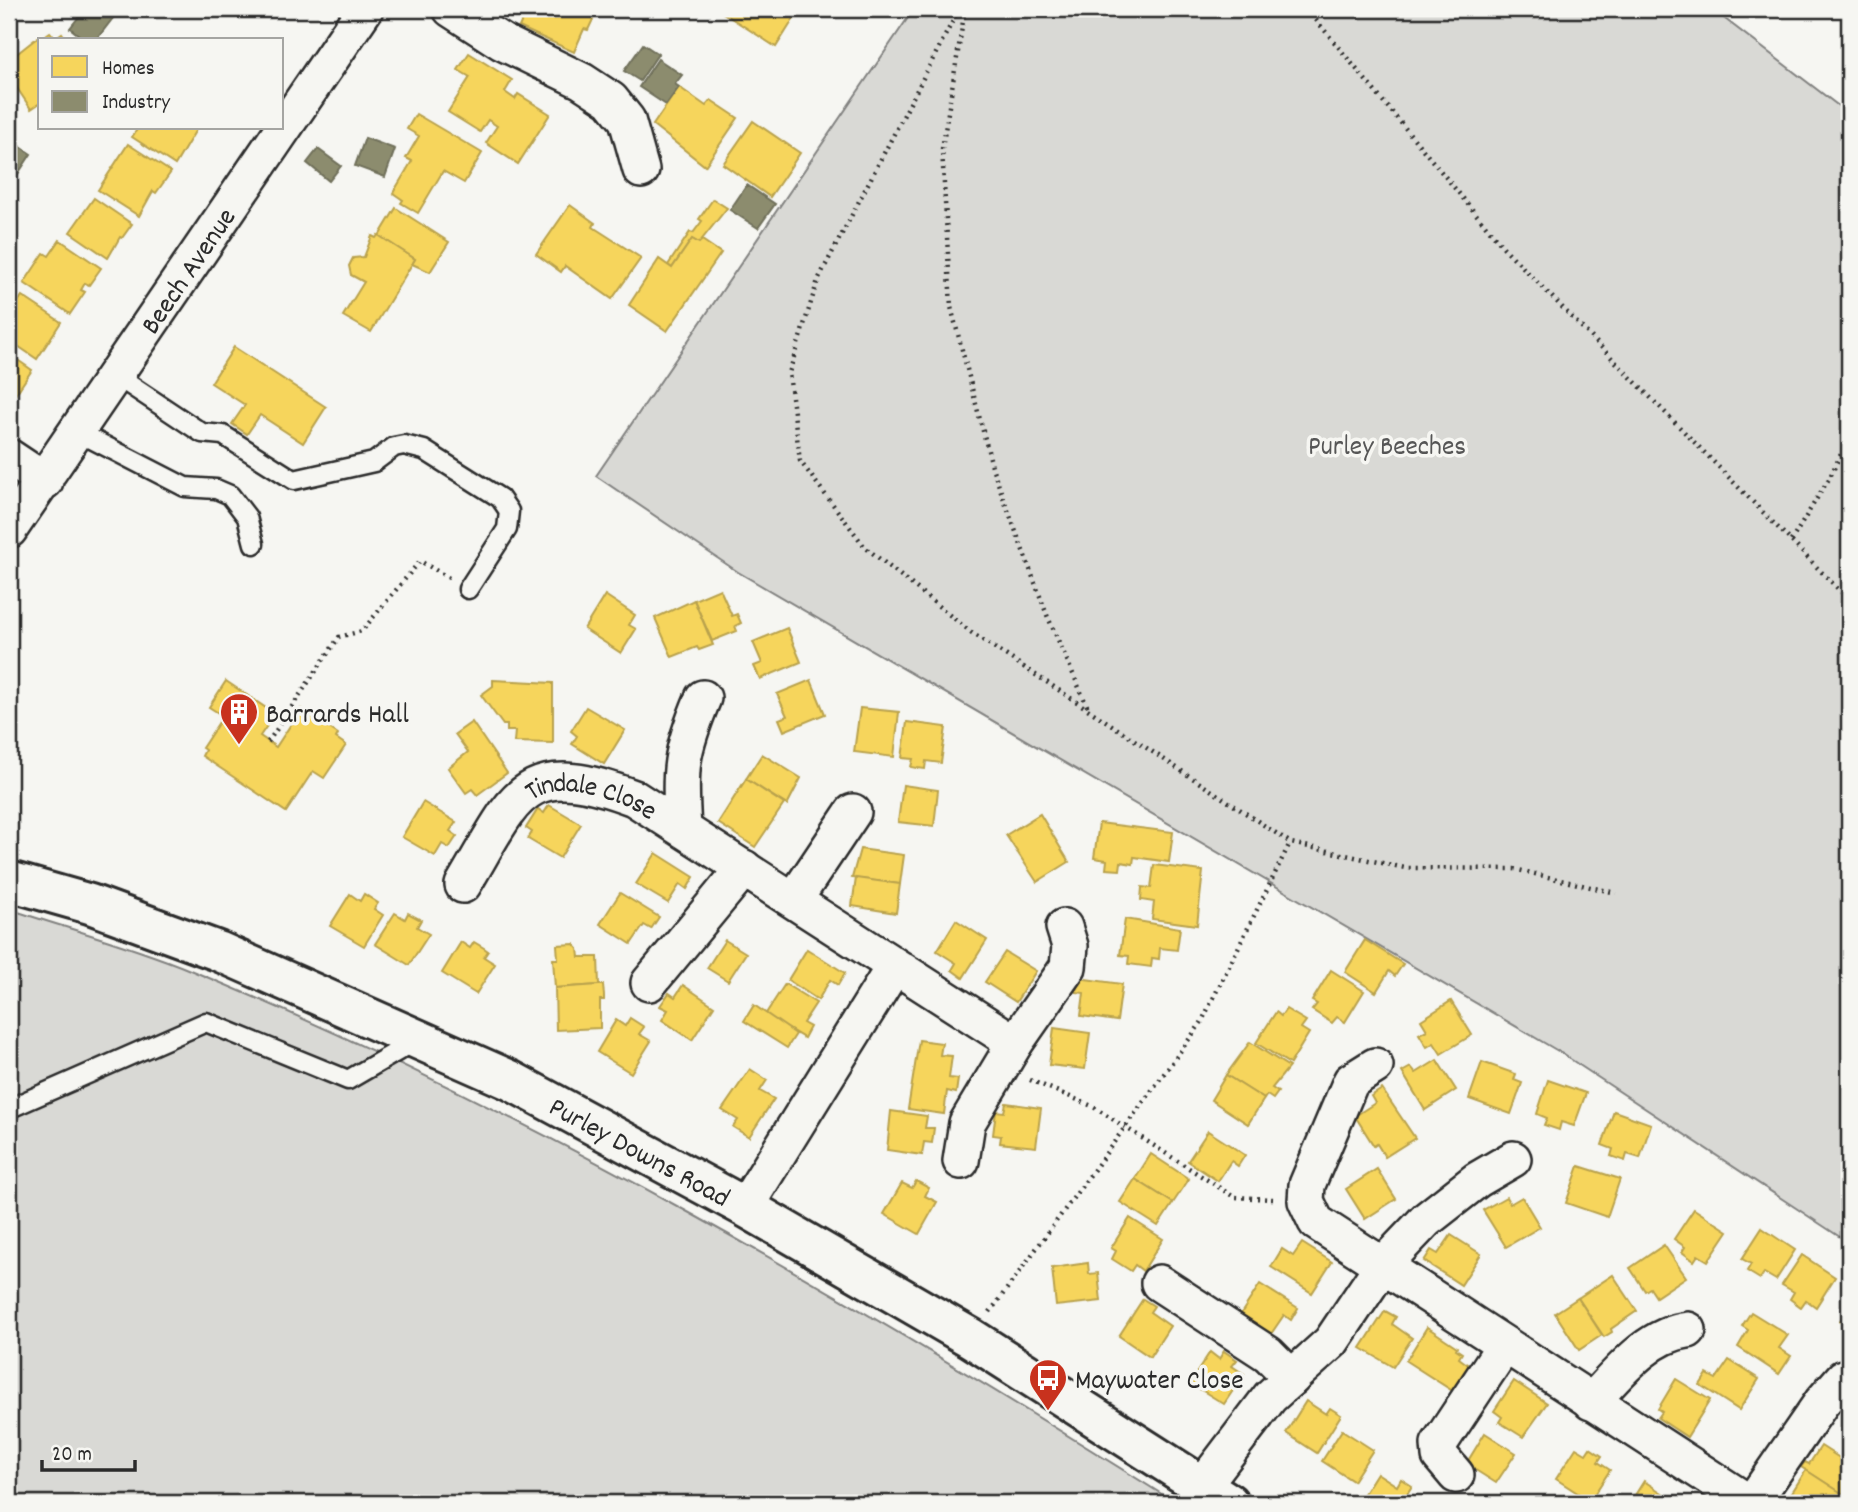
<svg xmlns="http://www.w3.org/2000/svg" width="1858" height="1512" viewBox="0 0 1858 1512" font-family="Dekko,sans-serif">
  <style>
    .green { fill: #d9d9d5; stroke: #828280; stroke-width: 2 }
    .homes { fill: #f6d55c; stroke: #b9a24d; stroke-width: 2 }
    .industry { fill: #8c8c6e; stroke: #6f6f5a; stroke-width: 2 }
    .lines { fill: none; stroke-linecap: round; stroke-linejoin: round }
    .service-casing { stroke: #2b2b2b; stroke-width: 23 }
    .minor-casing { stroke: #2b2b2b; stroke-width: 40 }
    .tertiary-casing { stroke: #2b2b2b; stroke-width: 44 }
    .path { stroke: #2b2b2b; stroke-width: 4.5; stroke-dasharray: 2 5; stroke-linecap: butt }
    .service { stroke: #f6f6f2; stroke-width: 18 }
    .minor { stroke: #f6f6f2; stroke-width: 35 }
    .tertiary { stroke: #f6f6f2; stroke-width: 38 }
    .labels { text-anchor: middle; stroke-width: 7; stroke-linejoin: round; paint-order: stroke }
    .street-label { font-size: 28px; fill: #2b2b2b; stroke: #f6f6f2 }
    .park-label { font-size: 28px; fill: #565656; stroke: #f6f6f2 }
    .poi-label { font-size: 28px; fill: #2b2b2b; stroke: #f6f6f2; text-anchor: start }
  </style>
  <rect width="100%" height="100%" fill="#f6f6f2"/>
  <filter id="ink" filterUnits="userSpaceOnUse"><feTurbulence type="fractalNoise" baseFrequency=".0143" numOctaves="2"/><feDisplacementMap in="SourceGraphic" scale="14" xChannelSelector="R" yChannelSelector="G"/><feConvolveMatrix kernelMatrix="1 2 1 2 8 2 1 2 1" color-interpolation-filters="sRGB"/></filter>
  <g filter="url(#ink)">
    <!-- green -->
    <g class="green">
      <path d="M914 9H1712L1849 114V1243L1558 1051 738 572 596 476Z"/>
      <path d="M9 909C69 929 132 946 190 970 536 1113 860 1304 1176 1503H9Z"/>
    </g>
    <!-- homes -->
    <g class="homes">
      <path d="M527 9H585L596 13 588 30 584 29 574 52 519 27Z"/>
      <path d="M717 9H809L805 16 798 12 776 47Z"/>
      <path d="M50 32 55 38 62 33 67 40H40V103L31 109 9 76V60L38 37 40 39Z"/>
      <path d="M469 53 512 80 505 92 515 99 518 94 550 114 518 164 486 143 497 126 488 120 480 132 448 112 470 77 458 70Z"/>
      <path d="M679 87 706 106 711 100 738 118 705 166 653 125Z"/>
      <path d="M416 114 482 153 464 183 443 171 418 213 401 203 403 200 393 193 412 161 406 158 419 136 407 129Z"/>
      <path d="M753 121 800 153 770 197 723 164Z"/>
      <path d="M138 128H197L175 165 132 137Z"/>
      <path d="M128 144 171 172 156 193 153 191 139 216 98 190Z"/>
      <path d="M94 198 132 224 122 238 120 237 108 258 70 232Z"/>
      <path d="M713 199 727 208 699 243 692 239 672 268 668 265 690 232 693 233 702 221 699 219Z"/>
      <path d="M570 205 595 223 593 227 641 258 612 299 565 266 561 272 536 254Z"/>
      <path d="M396 208 449 242 430 272 412 264 415 259 379 236Z"/>
      <path d="M378 235 415 259 371 332 343 316 364 282 351 275 349 266 353 258 364 257 372 236 376 238Z"/>
      <path d="M692 239 699 243 702 240 721 253 667 331 629 305 659 259 672 268Z"/>
      <path d="M60 240 101 268 89 285 85 283 81 290 85 292 70 314 24 283 44 253 49 256Z"/>
      <path d="M22 296 61 322 37 359 9 340V315Z"/>
      <path d="M234 347 326 407 303 443 260 415 247 434 232 424 245 405 211 383Z"/>
      <path d="M9 354 32 370 9 404Z"/>
      <path d="M720 589 732 616 737 614 741 623 735 626 737 631 712 641 694 600Z"/>
      <path d="M605 595 635 615 629 625 636 629 621 653 584 629Z"/>
      <path d="M694 600 713 645 699 650 697 647 672 657 655 618Z"/>
      <path d="M787 628 801 662 760 679 754 666 762 663 753 642Z"/>
      <path d="M493 680 553 683V743L514 742 515 731H507V725H503L481 695 493 686Z"/>
      <path d="M811 680 825 714 784 731 779 719 787 716 777 694Z"/>
      <path d="M226 681 275 714 260 736 276 747 301 709 338 734 336 738 346 745 324 778 313 771 286 812 202 756 205 750 202 748 223 716 209 707Z"/>
      <path d="M586 707 625 730 604 764 572 744 577 736 571 731Z"/>
      <path d="M860 708 899 712 894 757 854 752Z"/>
      <path d="M472 722 507 773 477 795 472 789 466 793 448 768 468 752 455 734Z"/>
      <path d="M907 722 946 727 941 763 926 761 925 769 917 768 911 767 913 759 902 758Z"/>
      <path d="M762 754 801 778 787 805 746 779Z"/>
      <path d="M746 779 784 804 755 847 718 823Z"/>
      <path d="M903 785 938 790 934 826 898 822Z"/>
      <path d="M423 802 456 822 450 831 457 836 449 848 442 844 435 856 402 837Z"/>
      <path d="M549 805 581 824 560 858 528 839 532 832 526 828 538 809 544 813Z"/>
      <path d="M1040 814 1069 862 1037 882 1006 835Z"/>
      <path d="M1099 823 1173 832 1169 862 1134 857 1133 864 1121 862 1120 870 1106 869 1107 860 1094 858Z"/>
      <path d="M860 849 904 855 900 884 852 878Z"/>
      <path d="M656 853 694 877 687 889 680 884 668 903 636 884Z"/>
      <path d="M1154 865 1203 871 1197 925 1152 919 1154 902 1141 900 1142 887 1151 888Z"/>
      <path d="M856 878 900 884 896 913 852 906Z"/>
      <path d="M620 893 659 917 651 929 644 925 631 944 600 924Z"/>
      <path d="M350 894 360 901 364 894 378 903 374 909 383 915 364 946 330 926Z"/>
      <path d="M395 913 405 919 408 913 421 920 417 927 429 934 409 965 375 944Z"/>
      <path d="M1125 919 1180 928 1177 950 1160 948 1159 959 1152 958 1151 967 1128 964 1129 956 1120 955Z"/>
      <path d="M956 920 987 940 963 978 952 970 956 963 937 951Z"/>
      <path d="M725 940 746 953 728 981 707 968Z"/>
      <path d="M1365 940 1403 964 1395 976 1389 971 1376 992 1345 972Z"/>
      <path d="M461 942 470 948 474 942 484 948 488 951 484 957 495 964 476 994 442 973Z"/>
      <path d="M574 944 578 949 579 957H598L599 985 555 988 553 959H558L557 945Z"/>
      <path d="M807 949 845 973 838 985 830 980 818 1000 788 980Z"/>
      <path d="M1005 952 1036 971 1016 1002 985 982Z"/>
      <path d="M1331 970 1364 991 1345 1022 1337 1017 1332 1023 1312 1010 1317 1004 1312 1001Z"/>
      <path d="M1078 978 1122 984 1117 1021 1081 1016 1084 993 1076 992Z"/>
      <path d="M785 984 816 1003 803 1023 810 1027 804 1038 765 1015Z"/>
      <path d="M599 985H603L604 996V1000H600V1028L556 1030 555 988Z"/>
      <path d="M683 985 714 1006 692 1040 662 1020 668 1010 660 1006 669 993 675 997Z"/>
      <path d="M1451 1001 1472 1035 1441 1054 1434 1043 1427 1047 1419 1034 1427 1030 1421 1020Z"/>
      <path d="M754 1005 796 1034 787 1048 744 1021Z"/>
      <path d="M1286 1009 1306 1021 1301 1028 1309 1033 1290 1064 1256 1043 1276 1012 1281 1016Z"/>
      <path d="M630 1018 644 1027 639 1034 651 1041 631 1073 597 1052 616 1020 625 1026Z"/>
      <path d="M1054 1028 1090 1033 1085 1069 1049 1065Z"/>
      <path d="M919 1040 942 1043 940 1055 952 1056 949 1078 958 1079 956 1093 947 1091 944 1114 908 1109Z"/>
      <path d="M1250 1042 1289 1067 1272 1088 1278 1092 1273 1099 1267 1095 1264 1099 1226 1075Z"/>
      <path d="M1437 1060 1456 1090 1425 1110 1402 1072 1411 1067 1416 1073Z"/>
      <path d="M1482 1062 1516 1074 1514 1080 1522 1083 1511 1114 1469 1099Z"/>
      <path d="M750 1069 767 1080 760 1091 774 1099 749 1137 733 1127 738 1120 722 1110Z"/>
      <path d="M1226 1075 1264 1099 1248 1124 1211 1100Z"/>
      <path d="M1548 1080 1586 1093 1574 1126 1561 1122 1559 1130 1544 1125 1547 1118 1537 1114Z"/>
      <path d="M1382 1089 1415 1138 1385 1157 1377 1144 1374 1146 1355 1116 1375 1103 1371 1096Z"/>
      <path d="M1006 1103 1041 1108 1036 1147 1000 1143 1001 1136 993 1135 996 1111 1004 1112Z"/>
      <path d="M891 1111 927 1116 925 1128H934L932 1143 924 1142 922 1155 887 1150Z"/>
      <path d="M1614 1111 1651 1124 1640 1158 1627 1154 1625 1161 1611 1156 1613 1149 1602 1145Z"/>
      <path d="M1208 1131 1245 1155 1238 1166 1231 1161 1218 1181 1188 1161Z"/>
      <path d="M1151 1154 1189 1179 1173 1203 1135 1179Z"/>
      <path d="M1579 1166 1620 1179 1607 1217 1566 1203Z"/>
      <path d="M1377 1169 1396 1199 1365 1219 1346 1189Z"/>
      <path d="M1135 1179 1173 1203 1158 1226 1120 1202Z"/>
      <path d="M916 1181 929 1188 925 1196 937 1202 919 1234 884 1214 902 1183 912 1188Z"/>
      <path d="M1506 1197 1510 1204 1522 1197 1540 1227 1506 1247 1483 1210Z"/>
      <path d="M1694 1209 1728 1231 1708 1261 1698 1255 1694 1261 1682 1252 1685 1247 1674 1239Z"/>
      <path d="M1130 1218 1163 1239 1143 1271 1135 1265 1131 1271 1112 1259 1116 1251 1111 1248Z"/>
      <path d="M1762 1228 1795 1250 1776 1280 1764 1273 1760 1279 1747 1271 1751 1264 1742 1259Z"/>
      <path d="M1451 1235 1481 1254 1461 1285 1424 1261 1431 1250 1438 1254Z"/>
      <path d="M1302 1243 1332 1262 1312 1293 1271 1267 1282 1249 1293 1256Z"/>
      <path d="M1664 1245 1686 1277 1656 1297 1650 1288 1645 1291 1630 1268Z"/>
      <path d="M1802 1255 1835 1277 1816 1307 1806 1300 1801 1307 1790 1299 1794 1292 1782 1285Z"/>
      <path d="M1088 1263 1089 1274 1098 1273 1101 1301 1056 1306 1052 1268Z"/>
      <path d="M1613 1275 1637 1311 1611 1329 1612 1332 1604 1337 1578 1298Z"/>
      <path d="M1260 1284 1298 1308 1291 1320 1284 1315 1271 1334 1240 1315Z"/>
      <path d="M1578 1298 1602 1335 1579 1350 1555 1313Z"/>
      <path d="M1143 1299 1154 1306 1150 1312 1170 1326 1150 1357 1119 1336Z"/>
      <path d="M1849 1307V1337L1841 1332 1846 1325 1840 1321Z"/>
      <path d="M1385 1311 1396 1317 1392 1324 1412 1338 1393 1367 1361 1348Z"/>
      <path d="M1751 1312 1788 1335 1779 1348 1791 1356 1779 1374 1738 1347 1748 1330 1742 1326Z"/>
      <path d="M1427 1327 1457 1347 1456 1349 1462 1353 1459 1358 1475 1370 1459 1395 1406 1361Z"/>
      <path d="M1224 1351 1237 1360 1232 1366 1244 1374 1224 1404 1190 1383 1210 1352 1219 1359Z"/>
      <path d="M1729 1360 1759 1379 1739 1410 1700 1385 1707 1374 1716 1379Z"/>
      <path d="M1676 1379 1710 1400 1687 1437 1658 1418 1662 1412 1658 1409Z"/>
      <path d="M1514 1381 1547 1403 1523 1437 1499 1422 1502 1417 1494 1411Z"/>
      <path d="M1306 1401 1326 1414 1330 1408 1341 1415 1317 1453 1286 1433Z"/>
      <path d="M1342 1430 1373 1450 1353 1481 1322 1461Z"/>
      <path d="M1485 1433 1516 1453 1496 1483 1466 1464Z"/>
      <path d="M1821 1446 1849 1464V1486L1843 1494 1801 1467 1805 1462 1809 1464Z"/>
      <path d="M1576 1448 1586 1454 1590 1448 1602 1456 1598 1462 1610 1470 1590 1501 1556 1479Z"/>
      <path d="M1806 1470 1843 1494 1838 1503H1805L1791 1494Z"/>
      <path d="M1377 1473 1397 1486 1401 1479 1412 1486 1401 1503H1358Z"/>
      <path d="M1644 1481 1673 1500 1677 1503H1630Z"/>
    </g>
    <!-- industry -->
    <g class="industry">
      <path d="M85 9H120L96 40H85L70 28Z"/>
      <path d="M643 44 658 54 640 81 624 71Z"/>
      <path d="M658 59 682 75 675 84 679 87 666 105 639 87Z"/>
      <path d="M365 138 395 149 385 177 355 166Z"/>
      <path d="M9 139 31 154 14 180 9 176Z"/>
      <path d="M318 149 341 166 329 181 307 163Z"/>
      <path d="M747 185 775 204 758 228 730 210Z"/>
    </g>
    <g class="lines">
      <defs>
        <g id="service">
          <path d="M115 375 202 433 223 435 294 480 374 462 394 447 404 445 424 450 500 498 509 511 507 529 468 589"/>
          <path d="M78 432 185 487 216 489 230 495 247 517 254 544"/>
          <path d="M15 1106 206 1022 348 1080 417 1040"/>
        </g>
        <g id="minor">
          <path d="M451 9 502 42 582 81 611 100 627 120 641 170"/>
          <path d="M9 457 45 481"/>
          <path id="s1" d="M9 530 365 9"/>
          <path d="M683 828C679 769 680 753 703 698"/>
          <path id="s2" d="M463 885C516 797 521 755 634 798L1015 1043"/>
          <path d="M794 900 853 812"/>
          <path d="M649 983 744 868"/>
          <path d="M1375 1066 1351 1081 1307 1185 1306 1201 1316 1222 1749 1503"/>
          <path d="M961 1161 967 1123 1015 1043 1068 967 1070 946 1064 927"/>
          <path d="M745 1207 894 967"/>
          <path d="M1159 1283 1268 1354 1292 1378"/>
          <path d="M1591 1402C1619 1373 1647 1335 1688 1330"/>
          <path d="M1456 1475 1440 1456 1439 1444 1504 1346"/>
          <path d="M1203 1485 1270 1397 1331 1342 1382 1266 1426 1220 1477 1180 1513 1159"/>
          <path d="M1752 1503 1822 1402 1843 1378"/>
        </g>
        <g id="tertiary">
          <path id="s3" d="M9 881 90 904 218 951 510 1080 745 1207 971 1338 1229 1503"/>
        </g>
      </defs>
      <!-- service casing -->
      <use href="#service" class="service-casing"/>
      <!-- minor casing -->
      <use href="#minor" class="minor-casing"/>
      <!-- tertiary casing -->
      <use href="#tertiary" class="tertiary-casing"/>
      <!-- path -->
      <g class="path">
        <path d="M959 9 818 280 789 373 800 461 865 547 972 633 1291 843 1405 868 1514 869 1616 893"/>
        <path d="M965 9 942 149 951 307 993 470 1047 615 1089 710"/>
        <path d="M1307 9 1504 248 1849 600"/>
        <path d="M1791 541 1830 477 1849 437"/>
        <path d="M268 742 339 637 362 631 420 561 449 578"/>
        <path d="M1030 1080 1092 1106 1234 1197 1273 1199"/>
        <path d="M990 1312 1201 1023 1290 843"/>
      </g>
      <!-- service -->
      <use href="#service" class="service"/>
      <!-- minor -->
      <use href="#minor" class="minor"/>
      <!-- tertiary -->
      <use href="#tertiary" class="tertiary"/>
    </g>
  </g>
  <!-- icons -->
  <defs>
    <symbol id="building-pin" viewBox="-11 -11 22 30"><path d="M0 17L-7.5 6A9.5 9.5 0 1 1 7.5 6Z" fill="#c8321e" stroke="#f6f6f2"/><path d="M-4-6H4V6H1V3H-1V6H-4ZM-2.5-4.3h1.7v1.8h-1.7ZM.8-4.3h1.7v1.8H.8ZM-2.5-1h1.7V.8h-1.7ZM.8-1h1.7V.8H.8Z" fill="#fff"/></symbol>
    <symbol id="bus-pin" viewBox="-11 -11 22 30"><path d="M0 17L-7.5 6A9.5 9.5 0 1 1 7.5 6Z" fill="#c8321e" stroke="#f6f6f2"/><path d="M-5-6H5V4H4V6H2V4H-2V6H-4V4H-5ZM-3.5-4V0h7V-4ZM-3.5 1.2v1.5H-2V1.2ZM2 1.2v1.5H3.5V1.2Z" fill="#fff"/></symbol>
  </defs>
  <g fill-rule="evenodd">
    <use href="#building-pin" x="217" y="690" width="44" height="60"/>
    <use href="#bus-pin" x="1026" y="1356" width="44" height="60"/>
  </g>
  <g class="labels">
    <!-- street labels -->
    <g class="street-label">
      <text dy="10" stroke="none"><textPath href="#s1" startOffset="315">Beech Avenue</textPath></text>
      <text dy="10" stroke="none"><textPath href="#s2" startOffset="182">Tindale Close</textPath></text>
      <text dy="10" stroke="none"><textPath href="#s3" startOffset="688">Purley Downs Road</textPath></text>
    </g>
    <!-- park labels -->
    <g class="park-label">
      <text x="1387" y="454">Purley Beeches</text>
    </g>
    <!-- poi labels -->
    <g class="poi-label">
      <text x="266" y="722">Barrards Hall</text>
      <text x="1075" y="1388">Maywater Close</text>
    </g>
  </g>
  <!-- margin -->
  <rect width="1858" height="1512" fill="none" stroke="#f6f6f2" stroke-width="35"/>
  <rect x="18" y="18" width="1823" height="1477" fill="none" stroke="#2b2b2b" stroke-width="2.5" filter="url(#ink)"/>
  <!-- legend -->
  <rect x="38" y="38" width="245" height="91" fill="#f6f6f2" stroke="#a5a5a2" stroke-width="2"/>
  <rect x="52" y="56" width="35" height="21" fill="#f6d55c" stroke="#a5a5a2" stroke-width="2"/>
  <text x="102" y="74" font-size="21" fill="#2b2b2b">Homes</text>
  <rect x="52" y="91" width="35" height="21" fill="#8c8c6e" stroke="#a5a5a2" stroke-width="2"/>
  <text x="102" y="108" font-size="21" fill="#2b2b2b">Industry</text>
  <!-- scale -->
  <path d="M42 1460v10h93v-10" fill="none" stroke="#2b2b2b" stroke-width="3.5"/>
  <text x="52" y="1460" font-size="21" fill="#2b2b2b" stroke="#f6f6f2" stroke-width="5" paint-order="stroke">20 m</text>
</svg>
